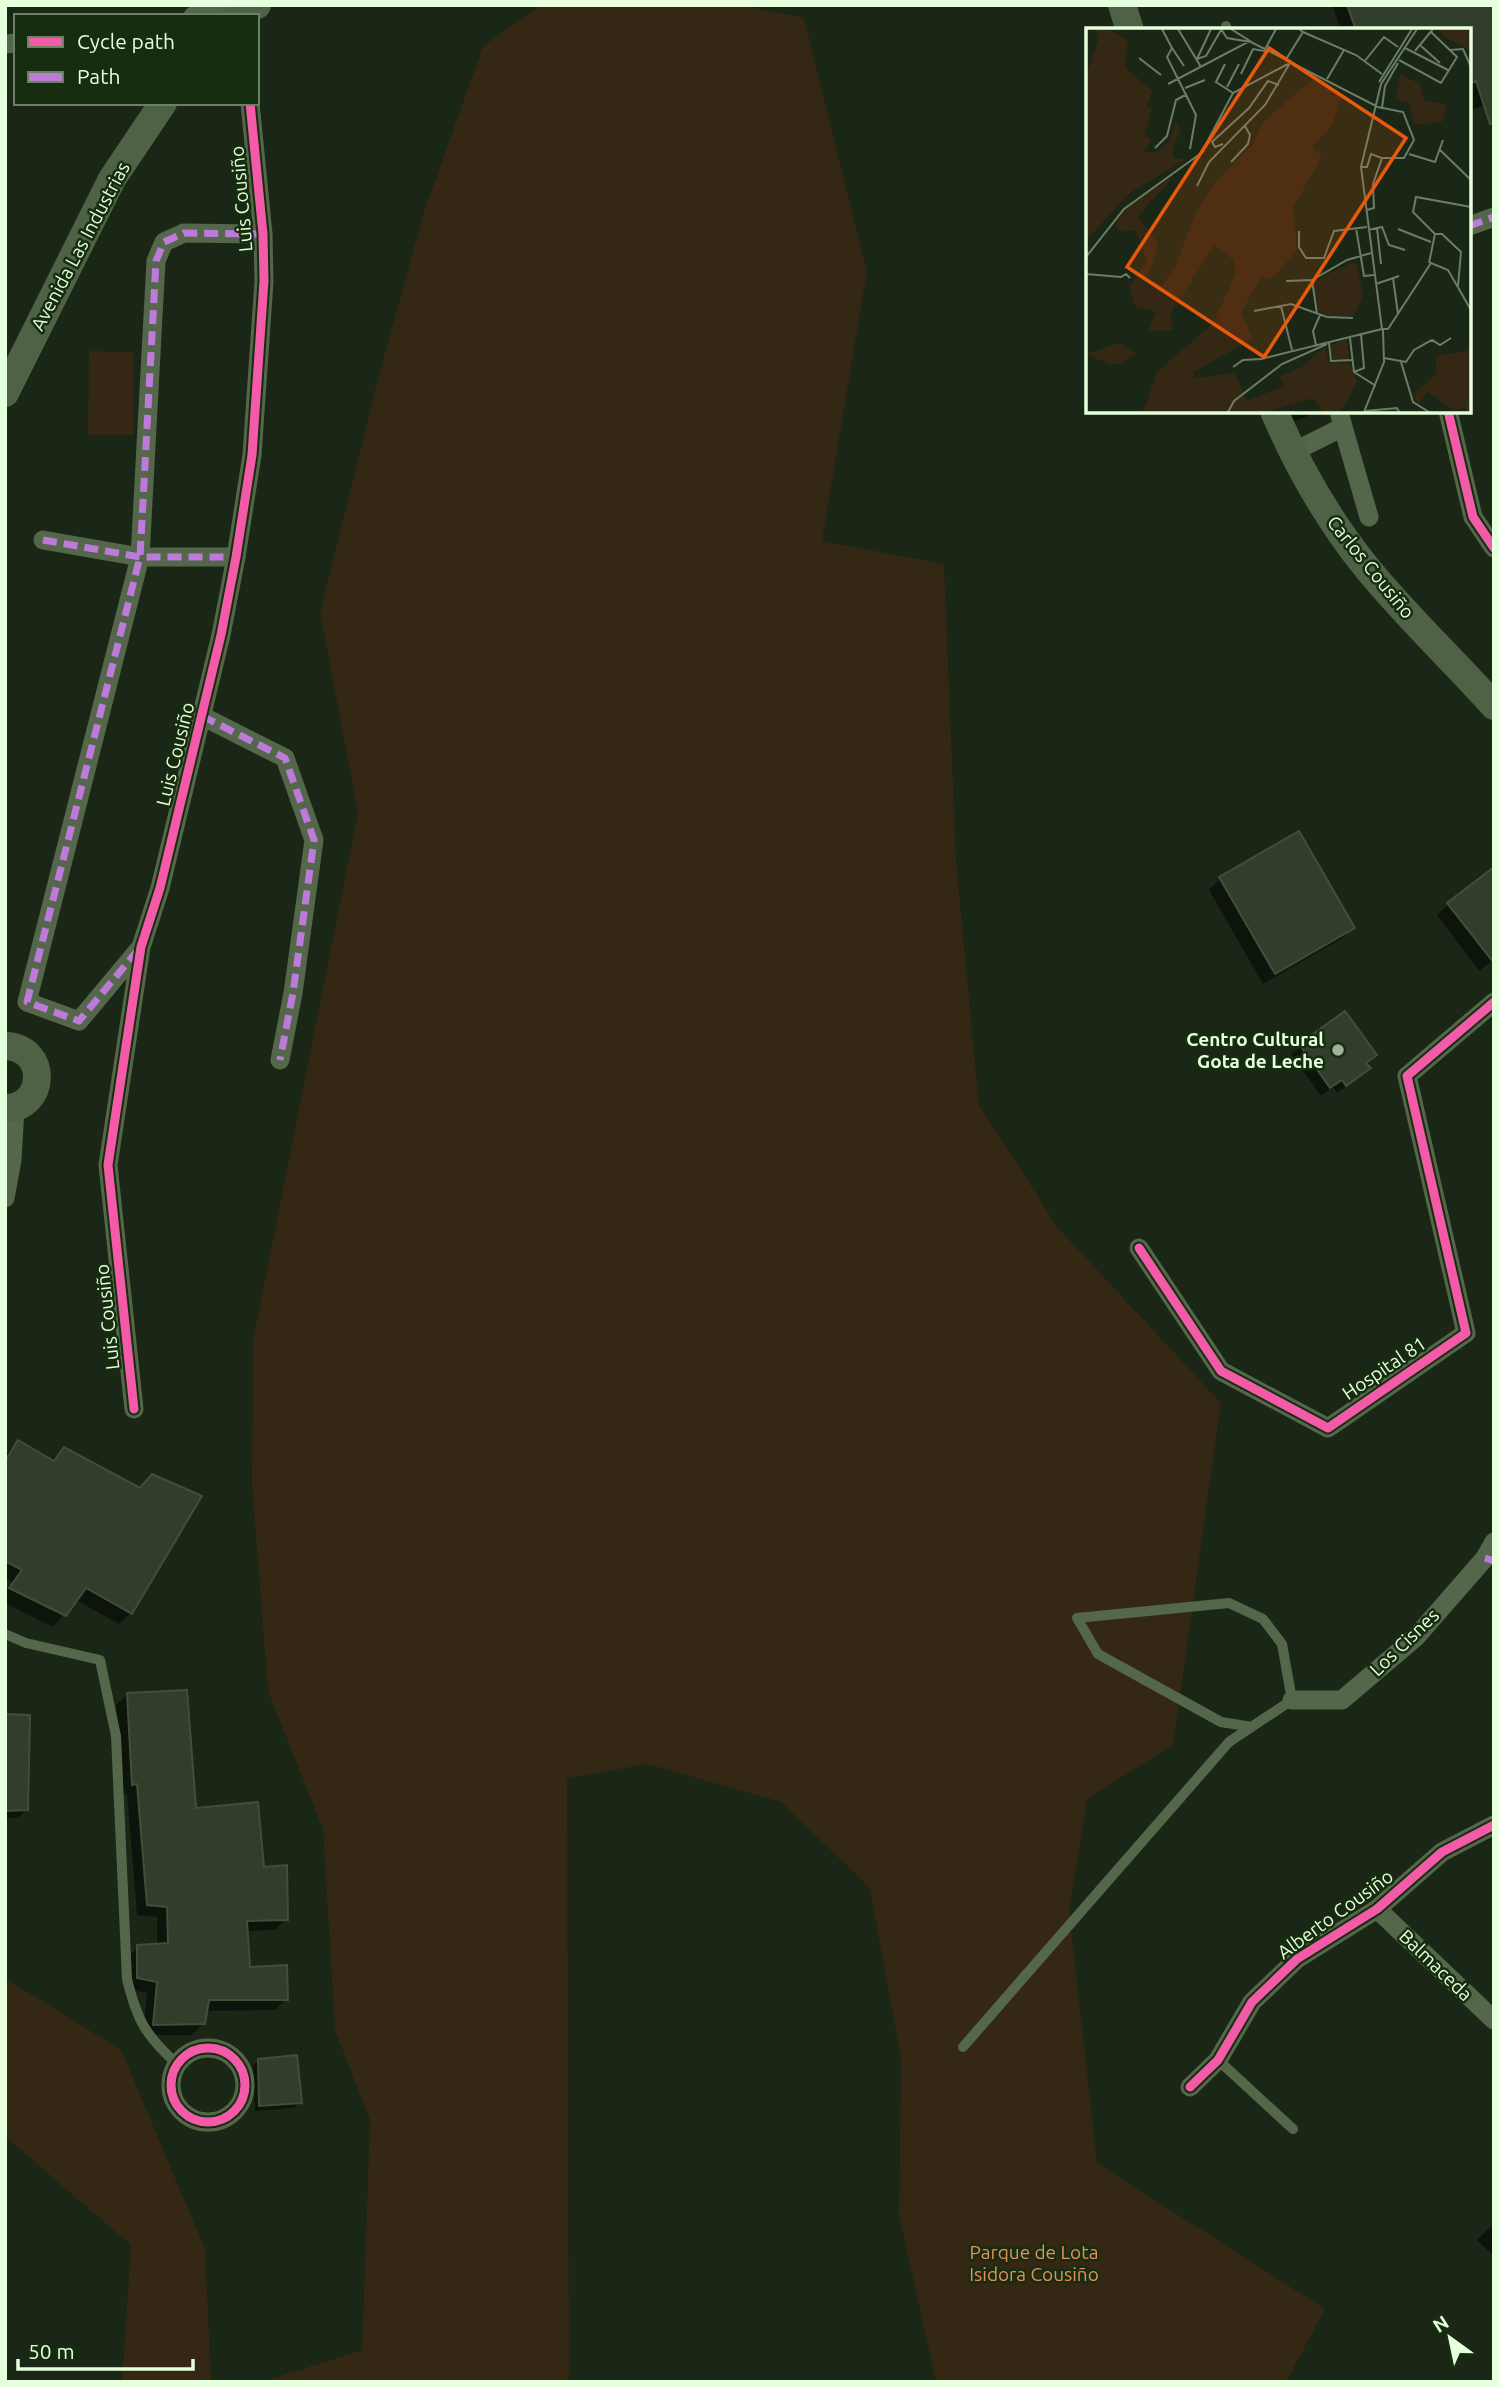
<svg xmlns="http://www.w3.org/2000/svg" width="1499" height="2387" viewBox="0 0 1499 2387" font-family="Ubuntu,sans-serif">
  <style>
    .green { fill: #342713 }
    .shadow { fill: #0007 }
    .building { fill: #303e2b; stroke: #3f5039; stroke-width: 2 }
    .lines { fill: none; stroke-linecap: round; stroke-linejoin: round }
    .lane { stroke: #55674b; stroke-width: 10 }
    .street { stroke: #55674b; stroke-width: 19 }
    .secondary { stroke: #506246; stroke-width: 28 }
    .quiet { stroke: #bd7bd9; stroke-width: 7; stroke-dasharray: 14 7; stroke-linecap: butt }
    .cycleway-casing { stroke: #172d10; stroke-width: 13 }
    .cycleway { stroke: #f35aa7; stroke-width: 9 }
    .poi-dot { fill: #9fb397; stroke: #172d10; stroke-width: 2.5 }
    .labels { text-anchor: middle; stroke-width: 5; stroke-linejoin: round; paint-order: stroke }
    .street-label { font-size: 19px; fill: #e6ffdc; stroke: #172d10 }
    .poi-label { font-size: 19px; font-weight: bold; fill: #e6ffdc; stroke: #172d10; text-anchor: end }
    .park-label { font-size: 19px; fill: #e98d5e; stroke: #172d10 }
    .inset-road { fill: none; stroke: #6c7d65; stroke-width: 2 }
    .view { fill: #e8590c; fill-opacity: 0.15; stroke: #e8590c; stroke-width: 3.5 }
    .inset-edge { fill: none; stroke: #e6ffdc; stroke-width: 3.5 }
  </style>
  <rect width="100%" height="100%" fill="#1a2716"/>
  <!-- green -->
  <g class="green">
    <path d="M541 5H739L804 18 867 271 822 541 944 564 956 861 979 1105 1058 1228 1221 1403 1173 1745 1087 1799 1069 1911 1097 2163 1325 2309 1286 2382H936L899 2215 901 2059 870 1888 781 1802 648 1764 567 1778 569 2382H262L362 2350 370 2120 335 2030 323 1829 268 1691 252 1483 253 1340 358 813 320 612 376 386 423 215 483 46Z"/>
    <path d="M89 351 134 352V435H88Z"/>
    <path d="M5 1978 121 2050 205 2249 211 2382H122L131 2245 5 2136Z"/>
  </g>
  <!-- shadow -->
  <g class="shadow">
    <path d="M1332 5H1485L1494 102 1471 110 1469 30H1341Z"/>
    <path d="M1469 177 1473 188 1469 192Z"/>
    <path d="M1279 411H1320L1286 425Z"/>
    <path d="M1220 879 1353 928 1341 939 1263 984 1209 890Z"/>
    <path d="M1449 904 1494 960 1479 971 1437 915Z"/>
    <path d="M1344 1014 1374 1055 1365 1064 1368 1068 1360 1077 1337 1093 1333 1087 1321 1096 1291 1054Z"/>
    <path d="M18 1442 52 1461 64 1449 139 1489 152 1476 131 1613 119 1624 76 1600 53 1627 5 1603V1591L12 1582 5 1578V1455Z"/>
    <path d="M128 1694 194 1810 263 1869 286 1919 275 1930 246 1931 248 1968 286 1999 275 2010 205 2011 203 2023 192 2035H143L147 1993 126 1989 127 1958 138 1947 157 1946V1917L137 1915 127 1794 121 1795 116 1705Z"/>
    <path d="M5 1716 26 1810 18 1818H5Z"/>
    <path d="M258 2061 300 2102 294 2108 255 2111 253 2066Z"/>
    <path d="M1494 2223V2256L1477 2240Z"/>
  </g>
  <!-- building -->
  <g class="building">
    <path d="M1347 5H1494V123L1490 124 1476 81 1469 84V30H1356Z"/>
    <path d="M1299 831 1355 928 1275 974 1219 877Z"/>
    <path d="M1494 867V963L1447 903Z"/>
    <path d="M1345 1011 1377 1055 1366 1063 1371 1068 1346 1086 1342 1080 1330 1088 1299 1044Z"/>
    <path d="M18 1440 54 1461 64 1447 140 1488 152 1474 202 1496 132 1614 86 1588 66 1616 9 1588 22 1570 5 1561V1461Z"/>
    <path d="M187 1690 196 1808 258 1802 264 1867 287 1865 288 1920 247 1921 250 1967 287 1965 288 2000H209L205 2024 153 2025 157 1982 137 1978V1945L168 1943 167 1907 147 1905 137 1784 132 1785 127 1693Z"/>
    <path d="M5 1714 30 1715 28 1810 5 1811Z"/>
    <path d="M297 2055 302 2103 259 2106 258 2059Z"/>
  </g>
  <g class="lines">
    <!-- lane -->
    <g class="lane">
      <path d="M1226 26 1227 30"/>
      <path d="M5 1634 26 1643 100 1660 116 1736 127 1979C137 2020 145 2035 177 2064"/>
      <path d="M963 2047 1229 1742 1292 1700 1282 1644 1263 1619 1229 1603 1077 1618 1098 1654 1221 1722 1252 1727"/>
      <path d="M1218 2060 1293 2129"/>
    </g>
    <!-- street -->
    <g class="street">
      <path d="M193 16 241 9 242 15"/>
      <path d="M5 44 16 43"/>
      <path d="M1469 226 1494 217"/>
      <path d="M1448 411 1473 517 1494 548"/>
      <path d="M1343 427 1369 517"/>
      <path d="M1293 452 1343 427 1339 411"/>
      <path d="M43 540 140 557H236"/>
      <path d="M202 716 285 758 314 840 293 993 280 1060"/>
      <path d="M140 948 79 1021 27 1002 140 557 156 261 164 242 184 233 263 234"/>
      <path d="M5 1198 12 1160 15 1108"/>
      <path d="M1139 1248 1221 1371 1328 1428 1466 1333 1407 1076 1494 1002"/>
      <path d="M134 1409 108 1165 141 947 160 888 221 635 236 557 252 455 264 281 263 234 250 103"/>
      <path d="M1292 1700H1342L1416 1637 1485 1558 1494 1542"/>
      <path d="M1377 1909 1494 2020"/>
      <circle cx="208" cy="2085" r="37"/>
      <path d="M1190 2087 1218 2060 1252 2002 1297 1959 1377 1909 1442 1852 1494 1825"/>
    </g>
    <!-- secondary -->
    <g class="secondary">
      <path d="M1122 5 1130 30"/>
      <path d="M236 16 241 9 257 5"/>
      <path d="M5 393 112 179 163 103"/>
      <path d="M1274 411C1298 467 1328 520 1367 568 1406 616 1452 659 1494 706"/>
      <path d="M5 1046C49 1047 46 1109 5 1108"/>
    </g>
    <!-- quiet -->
    <g class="quiet">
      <path d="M1469 226 1494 217"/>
      <path d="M43 540 140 557H236"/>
      <path d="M202 716 285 758 314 840 293 993 280 1060"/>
      <path d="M138 950 79 1021 27 1002 140 557 156 261 164 242 184 233 263 234"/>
      <path d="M1485 1558 1494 1561"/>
    </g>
    <defs>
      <g id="cycleway">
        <path d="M1448 411 1473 517 1494 548"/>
        <path d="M1139 1248 1221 1371 1328 1428 1466 1333 1407 1076 1494 1002"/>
        <path d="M134 1409 108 1165 141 947 160 888 221 635 236 557 252 455 264 281 263 234 250 103"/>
        <circle cx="208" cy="2085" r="37"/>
        <path d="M1190 2087 1218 2060 1252 2002 1297 1959 1377 1909 1442 1852 1494 1825"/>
      </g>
    </defs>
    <!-- cycleway casing -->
    <use href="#cycleway" class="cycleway-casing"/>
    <!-- cycleway -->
    <use href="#cycleway" class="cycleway"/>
  </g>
  <!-- markers -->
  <circle class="poi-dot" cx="1338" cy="1050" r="7"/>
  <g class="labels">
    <!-- street labels -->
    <g class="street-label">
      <text transform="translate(241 199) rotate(-95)" y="7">Luis Cousiño</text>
      <text transform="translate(80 246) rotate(-62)" y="7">Avenida Las Industrias</text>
      <text transform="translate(1371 567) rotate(51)" y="7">Carlos Cousiño</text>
      <text transform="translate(175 754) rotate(-76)" y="7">Luis Cousiño</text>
      <text transform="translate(107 1317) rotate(-96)" y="7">Luis Cousiño</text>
      <text transform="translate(1384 1368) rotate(-34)" y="7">Hospital 81</text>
      <text transform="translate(1404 1642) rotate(-44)" y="7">Los Cisnes</text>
      <text transform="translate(1335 1914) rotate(-36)" y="7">Alberto Cousiño</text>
      <text transform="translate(1436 1965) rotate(44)" y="7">Balmaceda</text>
    </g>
    <!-- poi labels -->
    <g class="poi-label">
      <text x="1324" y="1046">Centro Cultural<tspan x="1324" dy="22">Gota de Leche</tspan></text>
    </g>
    <!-- park labels -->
    <g class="park-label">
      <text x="1034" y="2259">Parque de Lota<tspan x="1034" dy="22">Isidora Cousiño</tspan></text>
    </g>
  </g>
  <!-- overview -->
  <g transform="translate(1086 28)">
    <rect width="385" height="385" fill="#1a2716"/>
    <path d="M10 1H22L42 12 39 39 67 64 60 78 66 81 59 107 66 112 58 124 69 125 82 115 90 93 95 102 86 121 88 130 101 131 44 165 0 212V47L12 13ZM353 1H385V23L358 9ZM314 46 334 56 338 72 361 77 356 94 328 97 323 74 311 73 310 67ZM224 53H238L256 70 246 97 226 119 236 128 207 180 211 222 187 250H175L155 284 167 311 107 344 109 350 149 345 161 373 198 358 194 348 216 339 239 318 243 335H264L271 354 257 380 249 384H237L227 370 181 384H57L71 344 127 295 150 245 147 232 129 217 84 286 88 302 62 304 70 284 49 278 43 258 61 234 55 214 48 202 37 204 29 198 38 181 89 147 52 188 72 216 60 253 76 257 90 237 107 191 126 158 167 116 176 95ZM267 234 271 236 277 267 268 288H242L229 280 227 253ZM261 311 263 331 246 332 244 317ZM33 315 51 326 35 336H23L0 326ZM385 322V384H379V378L369 383 342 364 332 376 327 367 351 345 349 328Z" fill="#342713"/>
    <path class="inset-road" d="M76 1 86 20 81 29 110 87 104 121M92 1 115 39M135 1 141 10 165 14 292 79 296 80 299 58 312 35M217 4 270 27 296 46M335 18 354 35M86 20 98 38M319 20 362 42M364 22 377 21 385 39M329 23 347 1M53 30 75 47M111 31 120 28 135 2M111 31 125 1M313 32 355 55 371 29 345 4M199 33 217 4 213 1M278 34 298 9 312 19M139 36 130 54 147 65M155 46 167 21 178 23 190 1M241 51 258 22M293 54 326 1M82 56 164 13 145 1M141 59 153 36M99 60 119 52M120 116 147 65 202 36M137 116 129 119 126 114 163 80 182 53 193 57M69 120 81 108 90 72 101 66M353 121 385 152M323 126 349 134 357 112M296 130H318L328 112 317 84 297 80M145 134 162 116 164 107 159 98M275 139H281L285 126 296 130 287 156 288 180 281 182M111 158 123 134 179 77 204 35M270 200 278 248 288 247M291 200 295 236M312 201 345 214M282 202 296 199 303 217 319 222M213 203V219L220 230H238L248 203 281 199M349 206H356L375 224 372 258M0 229 38 181 118 123M343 235 349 206 327 184 330 169 385 179M0 246 35 249 40 246 44 250M307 250 312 286M226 252 231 286M200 253 226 252 261 232 285 225M290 256 313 248M195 278 206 322M168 283 205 276 241 289 267 290M302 301H296L275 139 295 56 331 1M302 301 345 235 362 242 385 282M264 310 268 344 290 358M243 315 245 333 266 332M230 317 227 303 234 287M298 330 320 334 328 322 346 312 354 317 365 310M315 334 327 374 343 384M147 339 157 332 175 331 296 301M268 344 278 340 275 306M279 383 311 380 313 384M142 384 148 373 196 336 241 316M278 384 298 334 297 302"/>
    <path class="view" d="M183 20 320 110 178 329 41 239Z"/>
    <rect width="385" height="385" class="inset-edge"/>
  </g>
  <!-- border -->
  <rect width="1499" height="2387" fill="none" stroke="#e6ffdc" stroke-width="14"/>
  <!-- legend -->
  <rect x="14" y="14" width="245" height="91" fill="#172d10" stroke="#6a8162" stroke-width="2"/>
  <rect x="28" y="37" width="35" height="10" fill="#f35aa7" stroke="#6a8162" stroke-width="2"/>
  <text x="77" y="49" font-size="21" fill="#e6ffdc">Cycle path</text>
  <rect x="28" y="72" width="35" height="10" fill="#bd7bd9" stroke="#6a8162" stroke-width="2"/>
  <text x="77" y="84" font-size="21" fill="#e6ffdc">Path</text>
  <!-- north arrow -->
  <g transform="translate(1450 2338) rotate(327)" stroke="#172d10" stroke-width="5" paint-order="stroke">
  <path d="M0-5L12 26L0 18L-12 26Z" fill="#e6ffdc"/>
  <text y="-10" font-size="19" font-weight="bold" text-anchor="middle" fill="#e6ffdc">N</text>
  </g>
  <!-- scale -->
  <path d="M18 2359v10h175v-10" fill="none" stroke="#e6ffdc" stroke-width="3.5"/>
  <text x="28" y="2359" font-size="21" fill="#e6ffdc" stroke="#172d10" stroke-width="5" paint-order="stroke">50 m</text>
</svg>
